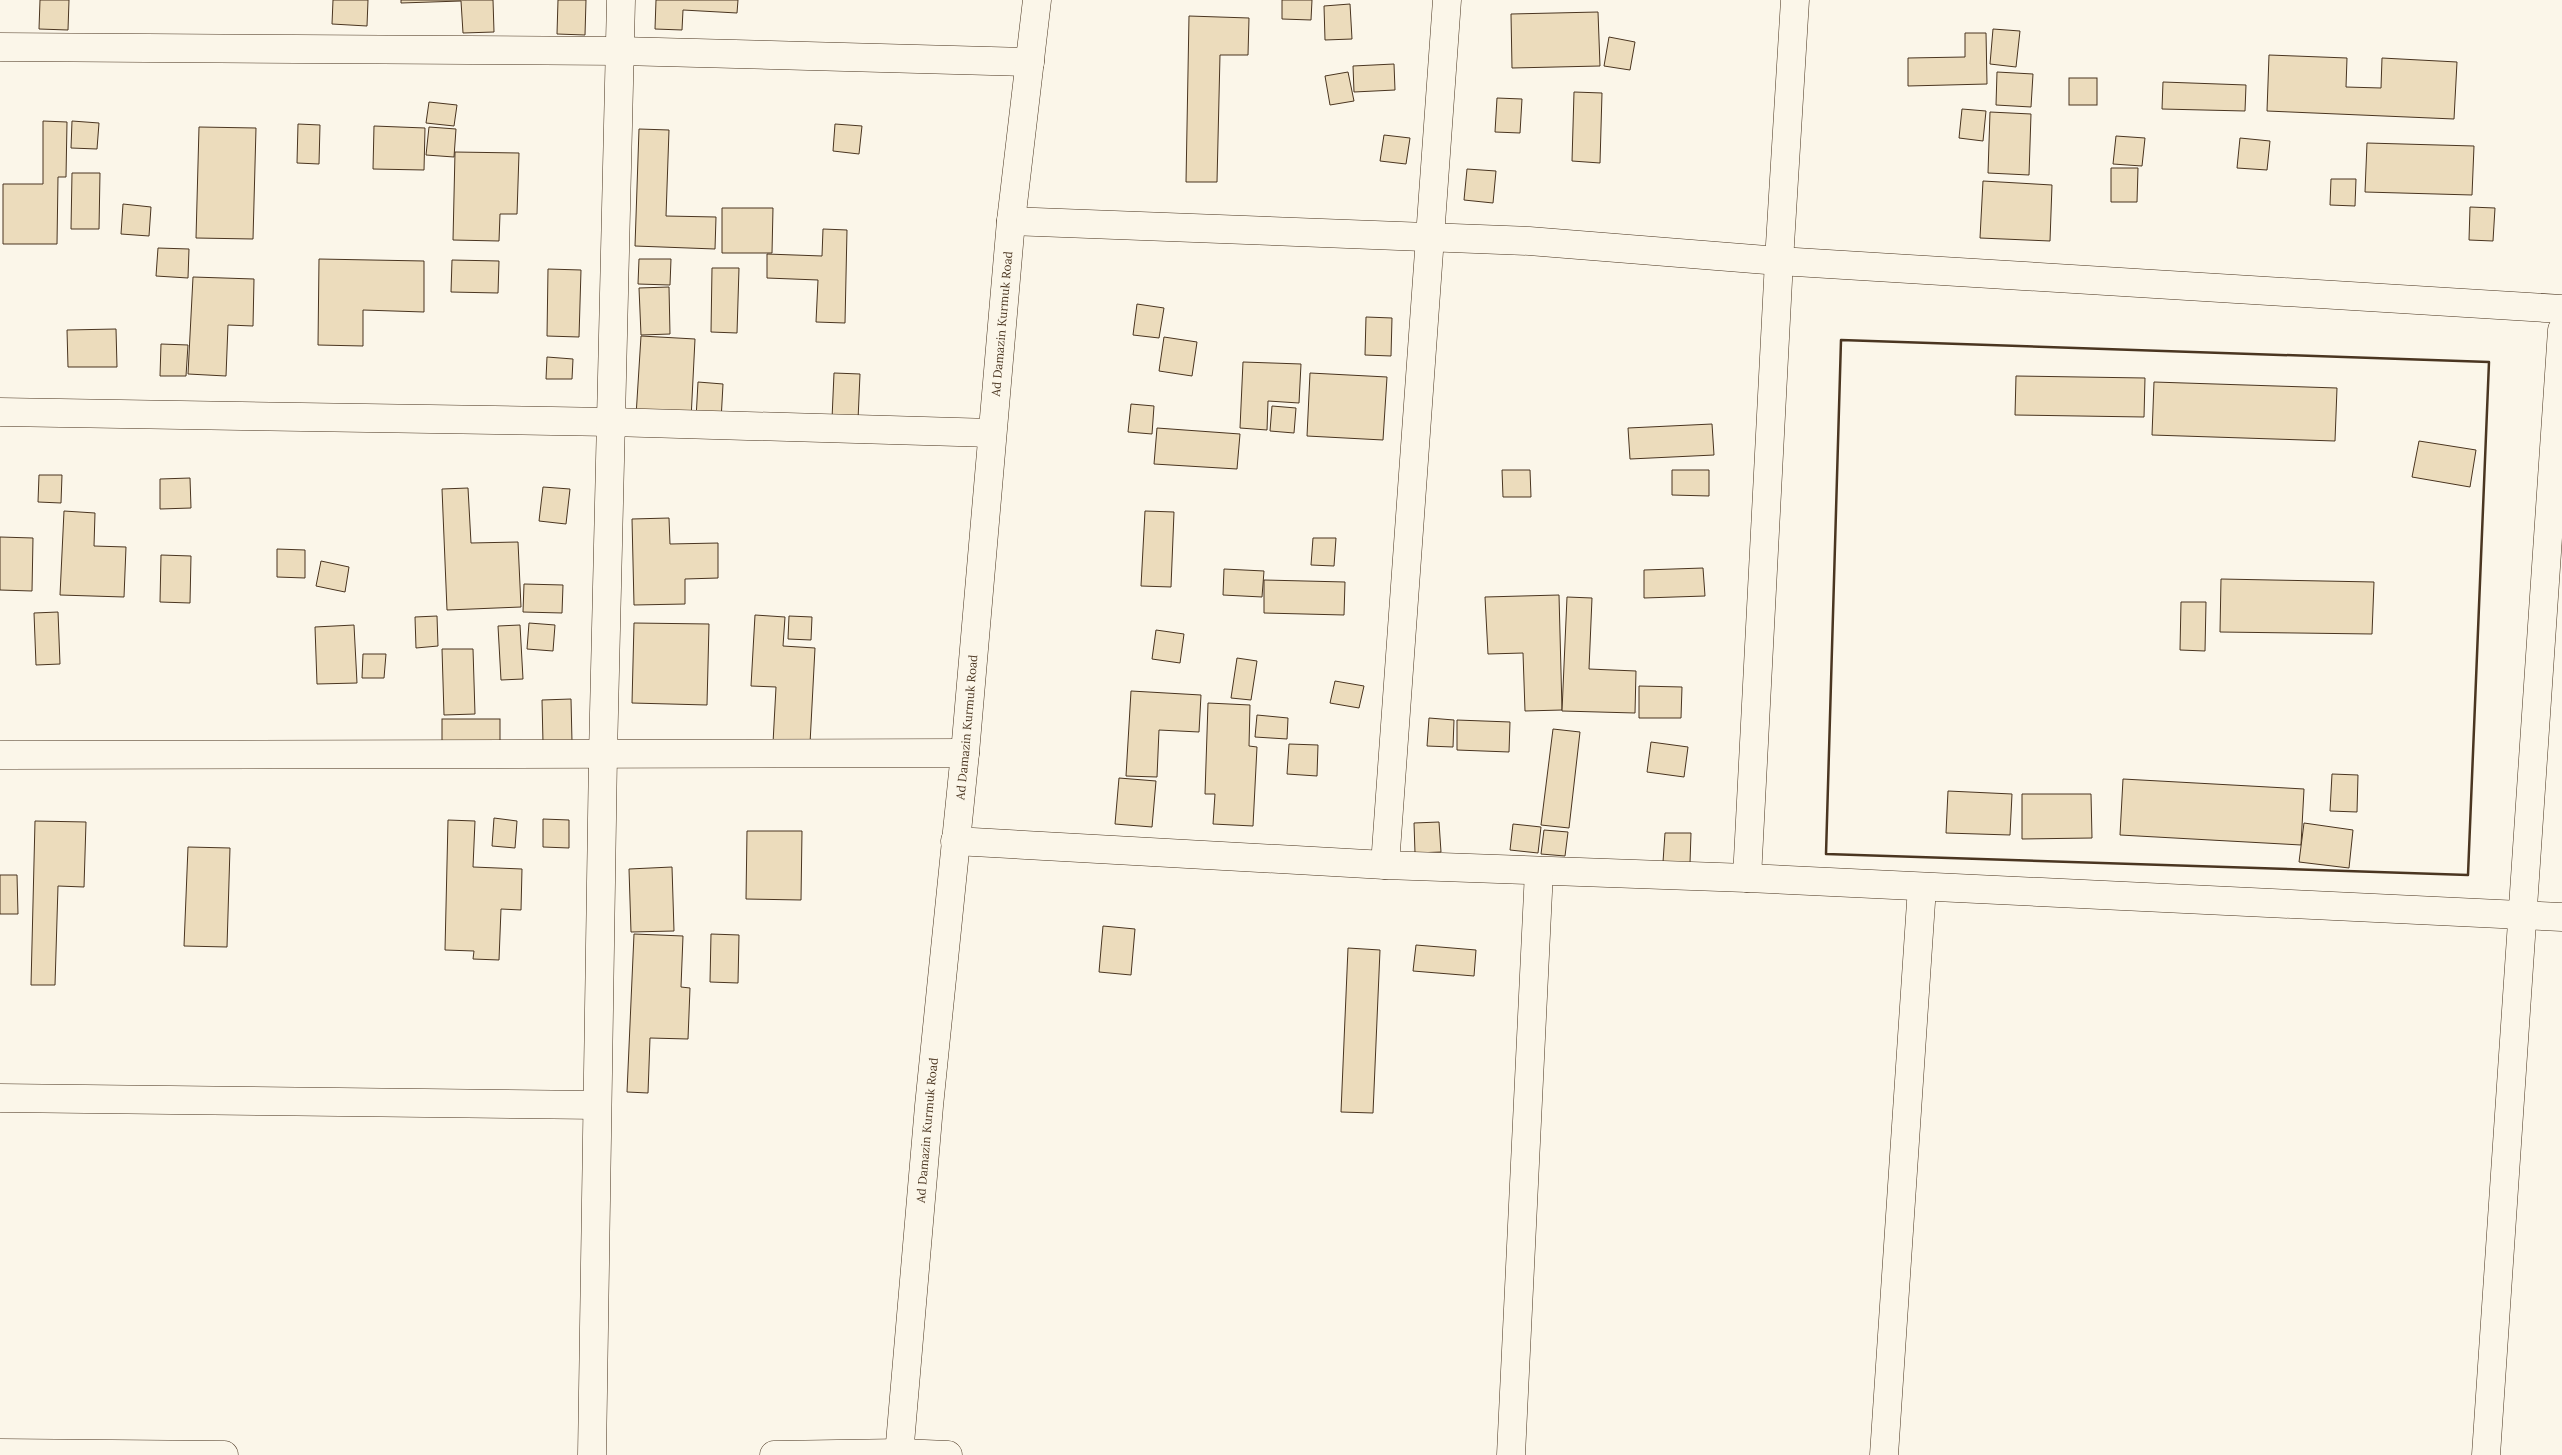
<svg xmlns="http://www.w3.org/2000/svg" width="2562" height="1455" viewBox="0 0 2562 1455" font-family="Lora,serif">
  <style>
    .building { fill: #ecdcbc; stroke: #4a3520 }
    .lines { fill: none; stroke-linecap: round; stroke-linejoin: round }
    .street-casing { stroke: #4a3520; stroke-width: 29 }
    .highway-casing { stroke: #4a3520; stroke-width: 29 }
    .street { stroke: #fbf6e9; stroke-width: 28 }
    .highway { stroke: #fbf6e9; stroke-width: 28 }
    .wall { stroke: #4a3520; stroke-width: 2.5 }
    .labels { text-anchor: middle; stroke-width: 4; stroke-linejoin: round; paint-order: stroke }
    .street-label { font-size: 12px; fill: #4a3520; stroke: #fbf6e9 }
  </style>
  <rect width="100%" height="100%" fill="#fbf6e9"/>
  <!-- building -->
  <g class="building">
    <path d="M40 0H69L68 30 39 29Z"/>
    <path d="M333 0H368L367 26 332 24Z"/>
    <path d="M401 0H493L494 32 463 33 461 1 401 3Z"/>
    <path d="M558 0H586L585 35 557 34Z"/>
    <path d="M656 0H738L737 13 683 10 682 30 655 29Z"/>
    <path d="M1282 0H1312L1311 20 1282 19Z"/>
    <path d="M1350 4 1352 39 1325 40 1324 6Z"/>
    <path d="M1598 12 1600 66 1512 68 1511 14Z"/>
    <path d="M1189 16 1249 18 1248 55H1220L1217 182H1186Z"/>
    <path d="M1993 29 2020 31 2016 67 1990 64Z"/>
    <path d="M1965 33H1986L1987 84 1908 86V58L1965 57Z"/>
    <path d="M1609 37 1635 42 1630 70 1604 66Z"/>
    <path d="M2269 55 2347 58 2346 87 2381 88 2382 58 2457 62 2454 119 2267 111Z"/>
    <path d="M1394 64 1395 90 1354 92 1353 66Z"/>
    <path d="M1348 72 1354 101 1330 105 1325 76Z"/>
    <path d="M1997 72 2033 74 2031 107 1996 105Z"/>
    <rect x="2069" y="78" width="28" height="27"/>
    <path d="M2163 82 2246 85 2245 111 2162 109Z"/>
    <path d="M1574 92 1602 93 1600 163 1572 161Z"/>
    <path d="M1497 98 1522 99 1520 133 1495 132Z"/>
    <path d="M429 102 457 105 454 126 426 123Z"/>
    <path d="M1962 109 1986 111 1983 141 1959 138Z"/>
    <path d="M1990 112 2031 114 2029 175 1988 173Z"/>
    <path d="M43 121 67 122 66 177H58L57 244H3V184H43Z"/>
    <path d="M72 121 99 123 97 149 71 148Z"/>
    <path d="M298 124 320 125 319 164 297 163Z"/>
    <path d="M835 124 862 126 859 154 833 151Z"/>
    <path d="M374 126 425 128 424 170 373 169Z"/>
    <path d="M199 127 256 128 253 239 196 238Z"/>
    <path d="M429 127 456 129 454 157 426 155Z"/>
    <path d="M639 129 669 130 666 216 716 217 715 249 635 246Z"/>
    <path d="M1384 135 1410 138 1406 164 1380 161Z"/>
    <path d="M2116 136 2145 138 2142 166 2113 164Z"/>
    <path d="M2240 138 2270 141 2267 170 2237 168Z"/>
    <path d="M2367 143 2474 146 2472 195 2365 192Z"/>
    <path d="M455 152 519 153 517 214H500L499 241 453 240Z"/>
    <path d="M2111 168H2138L2137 202H2111Z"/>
    <path d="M1467 169 1496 171 1493 203 1464 200Z"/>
    <path d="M72 173H100L99 229H71Z"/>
    <path d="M2331 179H2356L2355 206 2330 205Z"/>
    <path d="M1983 181 2052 185 2050 241 1980 238Z"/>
    <path d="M123 204 151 207 149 236 121 234Z"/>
    <path d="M2470 207 2495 208 2493 241 2469 240Z"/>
    <path d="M722 208H773L772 253H722Z"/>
    <path d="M823 229 847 230 845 323 816 322 818 280 767 278V254L822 256Z"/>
    <path d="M158 248 189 249 188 278 156 276Z"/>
    <path d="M319 259 424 261V312L363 310V346L318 345Z"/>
    <path d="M639 259H671L670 285 638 284Z"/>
    <path d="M452 260 499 261 498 293 451 292Z"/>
    <path d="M712 268H739L737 333 711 332Z"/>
    <path d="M548 269 581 270 579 337 547 336Z"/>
    <path d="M193 277 254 279 253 326 228 325 226 376 188 374Z"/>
    <path d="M669 287 670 334 641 335 639 288Z"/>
    <path d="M1137 304 1164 308 1159 338 1133 335Z"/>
    <path d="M1366 317 1392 318 1391 356 1365 355Z"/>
    <path d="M116 329 117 367H68L67 330Z"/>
    <path d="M641 336 695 339 691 419 636 416Z"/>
    <path d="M1164 337 1197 342 1192 376 1159 371Z"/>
    <path d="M161 344 188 345 186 376H160Z"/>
    <path d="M547 357 573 359 572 379H546Z"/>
    <path d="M1243 362 1301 364 1299 403 1268 401 1267 430 1240 428Z"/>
    <path d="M834 373 860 374 858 420 832 419Z"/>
    <path d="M1310 373 1387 377 1383 440 1307 436Z"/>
    <path d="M2016 376 2145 378 2144 417 2015 415Z"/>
    <path d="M698 382 723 384 721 421 696 419Z"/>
    <path d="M2154 382 2337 388 2335 441 2152 435Z"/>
    <path d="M1131 404 1154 406 1152 434 1128 432Z"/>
    <path d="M1272 406 1296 408 1294 433 1270 431Z"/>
    <path d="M1712 424 1714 455 1630 459 1628 428Z"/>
    <path d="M1157 428 1240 434 1237 469 1154 464Z"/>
    <path d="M2419 441 2476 450 2470 487 2412 477Z"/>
    <path d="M1502 470H1530L1531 497H1503Z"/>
    <path d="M1672 470H1709V496L1672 495Z"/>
    <path d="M39 475H62L61 503 38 502Z"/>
    <path d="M190 478 191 508 160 509V479Z"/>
    <path d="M543 487 570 489 566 524 539 521Z"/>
    <path d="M468 488 471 543 518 542 521 607 447 610 442 489Z"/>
    <path d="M64 511 95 513 94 546 126 547 124 597 60 595Z"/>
    <path d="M1145 511 1174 512 1171 587 1141 586Z"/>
    <path d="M669 518 670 544 718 543V578L685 579V604L634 605 632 519Z"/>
    <path d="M0 537 33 538 32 591 0 590Z"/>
    <path d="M1313 538H1336L1334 566 1311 565Z"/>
    <path d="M277 549 305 550V578L277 577Z"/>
    <path d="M161 555 191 556 190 603 160 602Z"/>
    <path d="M321 561 349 567 345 592 316 586Z"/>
    <path d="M1703 568 1705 596 1644 598V570Z"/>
    <path d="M1224 569 1264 571 1262 597 1223 595Z"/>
    <path d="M2221 579 2374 582 2372 634 2220 632Z"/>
    <path d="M1264 580 1345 582 1344 615 1264 613Z"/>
    <path d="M524 584 563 585 562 613 523 612Z"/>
    <path d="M1559 595 1562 710 1525 711 1523 653 1488 654 1485 597Z"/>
    <path d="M1567 597 1592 598 1589 669 1636 671 1635 713 1562 711Z"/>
    <path d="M2181 602H2206L2205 651 2180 650Z"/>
    <path d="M58 612 60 664 36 665 34 613Z"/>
    <path d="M755 615 785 617 783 646 815 648 809 763 772 762 776 687 751 686Z"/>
    <path d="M437 616 438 646 416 648 415 617Z"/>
    <path d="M789 616 812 617 811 640 788 639Z"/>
    <path d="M529 623 555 625 553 651 527 649Z"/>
    <path d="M634 623 709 624 707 705 632 703Z"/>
    <path d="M354 625 357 683 317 684 315 627Z"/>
    <path d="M520 625 523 679 501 680 498 626Z"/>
    <path d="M1156 630 1184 634 1180 663 1152 659Z"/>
    <path d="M442 649H473L475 714 444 715Z"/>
    <path d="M363 654H386L384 678H362Z"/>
    <path d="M1237 658 1257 661 1251 700 1231 698Z"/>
    <path d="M1335 681 1364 686 1359 708 1330 703Z"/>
    <path d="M1639 686 1682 687 1681 718H1639Z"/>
    <path d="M1131 691 1201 695 1199 732 1159 730 1157 777 1126 776Z"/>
    <path d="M571 699 572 742 543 743 542 700Z"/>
    <path d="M1208 703 1250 705 1249 746 1257 747 1253 826 1213 824 1215 794H1205Z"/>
    <path d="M1257 715 1288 718 1287 739 1255 737Z"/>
    <path d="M1429 718 1454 720 1453 747 1427 746Z"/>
    <rect x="442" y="719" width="58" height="26"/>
    <path d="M1457 720 1510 722 1509 752 1457 750Z"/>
    <path d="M1553 729 1580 732 1569 828 1541 825Z"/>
    <path d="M1651 742 1688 747 1684 777 1647 772Z"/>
    <path d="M1289 744 1318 745 1317 776 1287 774Z"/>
    <path d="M2332 774 2358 775 2357 812 2330 811Z"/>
    <path d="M1119 778 1156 781 1152 827 1115 824Z"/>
    <path d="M2123 779 2304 789 2301 845 2120 835Z"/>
    <path d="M1948 791 2012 794 2010 835 1946 833Z"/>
    <path d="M2022 794H2091L2092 838 2022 839Z"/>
    <path d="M494 818 517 821 515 848 492 846Z"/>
    <path d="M543 819 569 820V848L543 847Z"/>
    <path d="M448 820 475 821 473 867 522 869 521 910 501 909 499 960 473 959 474 951 445 950Z"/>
    <path d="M35 821 86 822 84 887 58 886 55 985H31Z"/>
    <path d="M1439 822 1441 852 1415 853 1414 823Z"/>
    <path d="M2304 823 2353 830 2349 868 2299 862Z"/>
    <path d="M1513 824 1541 827 1538 853 1510 850Z"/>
    <path d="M1544 830 1568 832 1565 856 1541 854Z"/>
    <path d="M747 831H802L801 900 746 899Z"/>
    <path d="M1665 833H1691L1690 863 1663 862Z"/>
    <path d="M188 847 230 848 227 947 184 946Z"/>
    <path d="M672 867 674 931 631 932 629 869Z"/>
    <path d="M0 875H17L18 914H0Z"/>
    <path d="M1103 926 1135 929 1131 975 1099 972Z"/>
    <path d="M634 934 683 936 681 987 690 988 688 1039 650 1038 648 1093 627 1092Z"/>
    <path d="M711 934 739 935 738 983 710 982Z"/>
    <path d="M1416 945 1476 950 1474 976 1413 971Z"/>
    <path d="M1348 948 1380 950 1373 1113 1341 1112Z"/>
  </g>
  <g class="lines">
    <defs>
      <g id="street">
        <path d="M0 47 620 51 1030 62"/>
        <path d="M1011 221 1529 241 1779 261 2562 309"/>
        <path d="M0 412 611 422 992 433"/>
        <path d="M0 755 965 753"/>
        <path d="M955 841 1385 865 1747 878 2562 917"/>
        <path d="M1385 865 1447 0"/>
        <path d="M1747 878 1779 261 1795 0"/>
        <path d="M0 1098 597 1105"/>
        <path d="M0 1453 224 1455"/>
        <path d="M592 1455 603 755 621 0"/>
        <path d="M774 1455 900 1453 948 1455"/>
        <path d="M1511 1455 1539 871"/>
        <path d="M1884 1455 1922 887"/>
        <path d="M2486 1455 2562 330"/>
      </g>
      <g id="highway">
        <path id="s1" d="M899 1455 929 1106 965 753 1011 221 1037 0"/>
      </g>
    </defs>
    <!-- street casing -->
    <use href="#street" class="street-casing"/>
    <!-- highway casing -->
    <use href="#highway" class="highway-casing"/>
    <!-- street -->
    <use href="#street" class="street"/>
    <!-- highway -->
    <use href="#highway" class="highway"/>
    <!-- wall -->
    <path class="wall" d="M1841 340 2489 362 2468 875 1826 854Z"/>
  </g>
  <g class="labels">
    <!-- street labels -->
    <g class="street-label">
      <text dy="4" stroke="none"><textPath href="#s1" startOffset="1136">Ad Damazin Kurmuk Road</textPath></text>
      <text dy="4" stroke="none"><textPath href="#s1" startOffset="731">Ad Damazin Kurmuk Road</textPath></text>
      <text dy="4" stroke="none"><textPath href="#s1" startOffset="326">Ad Damazin Kurmuk Road</textPath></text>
    </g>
  </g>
</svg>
